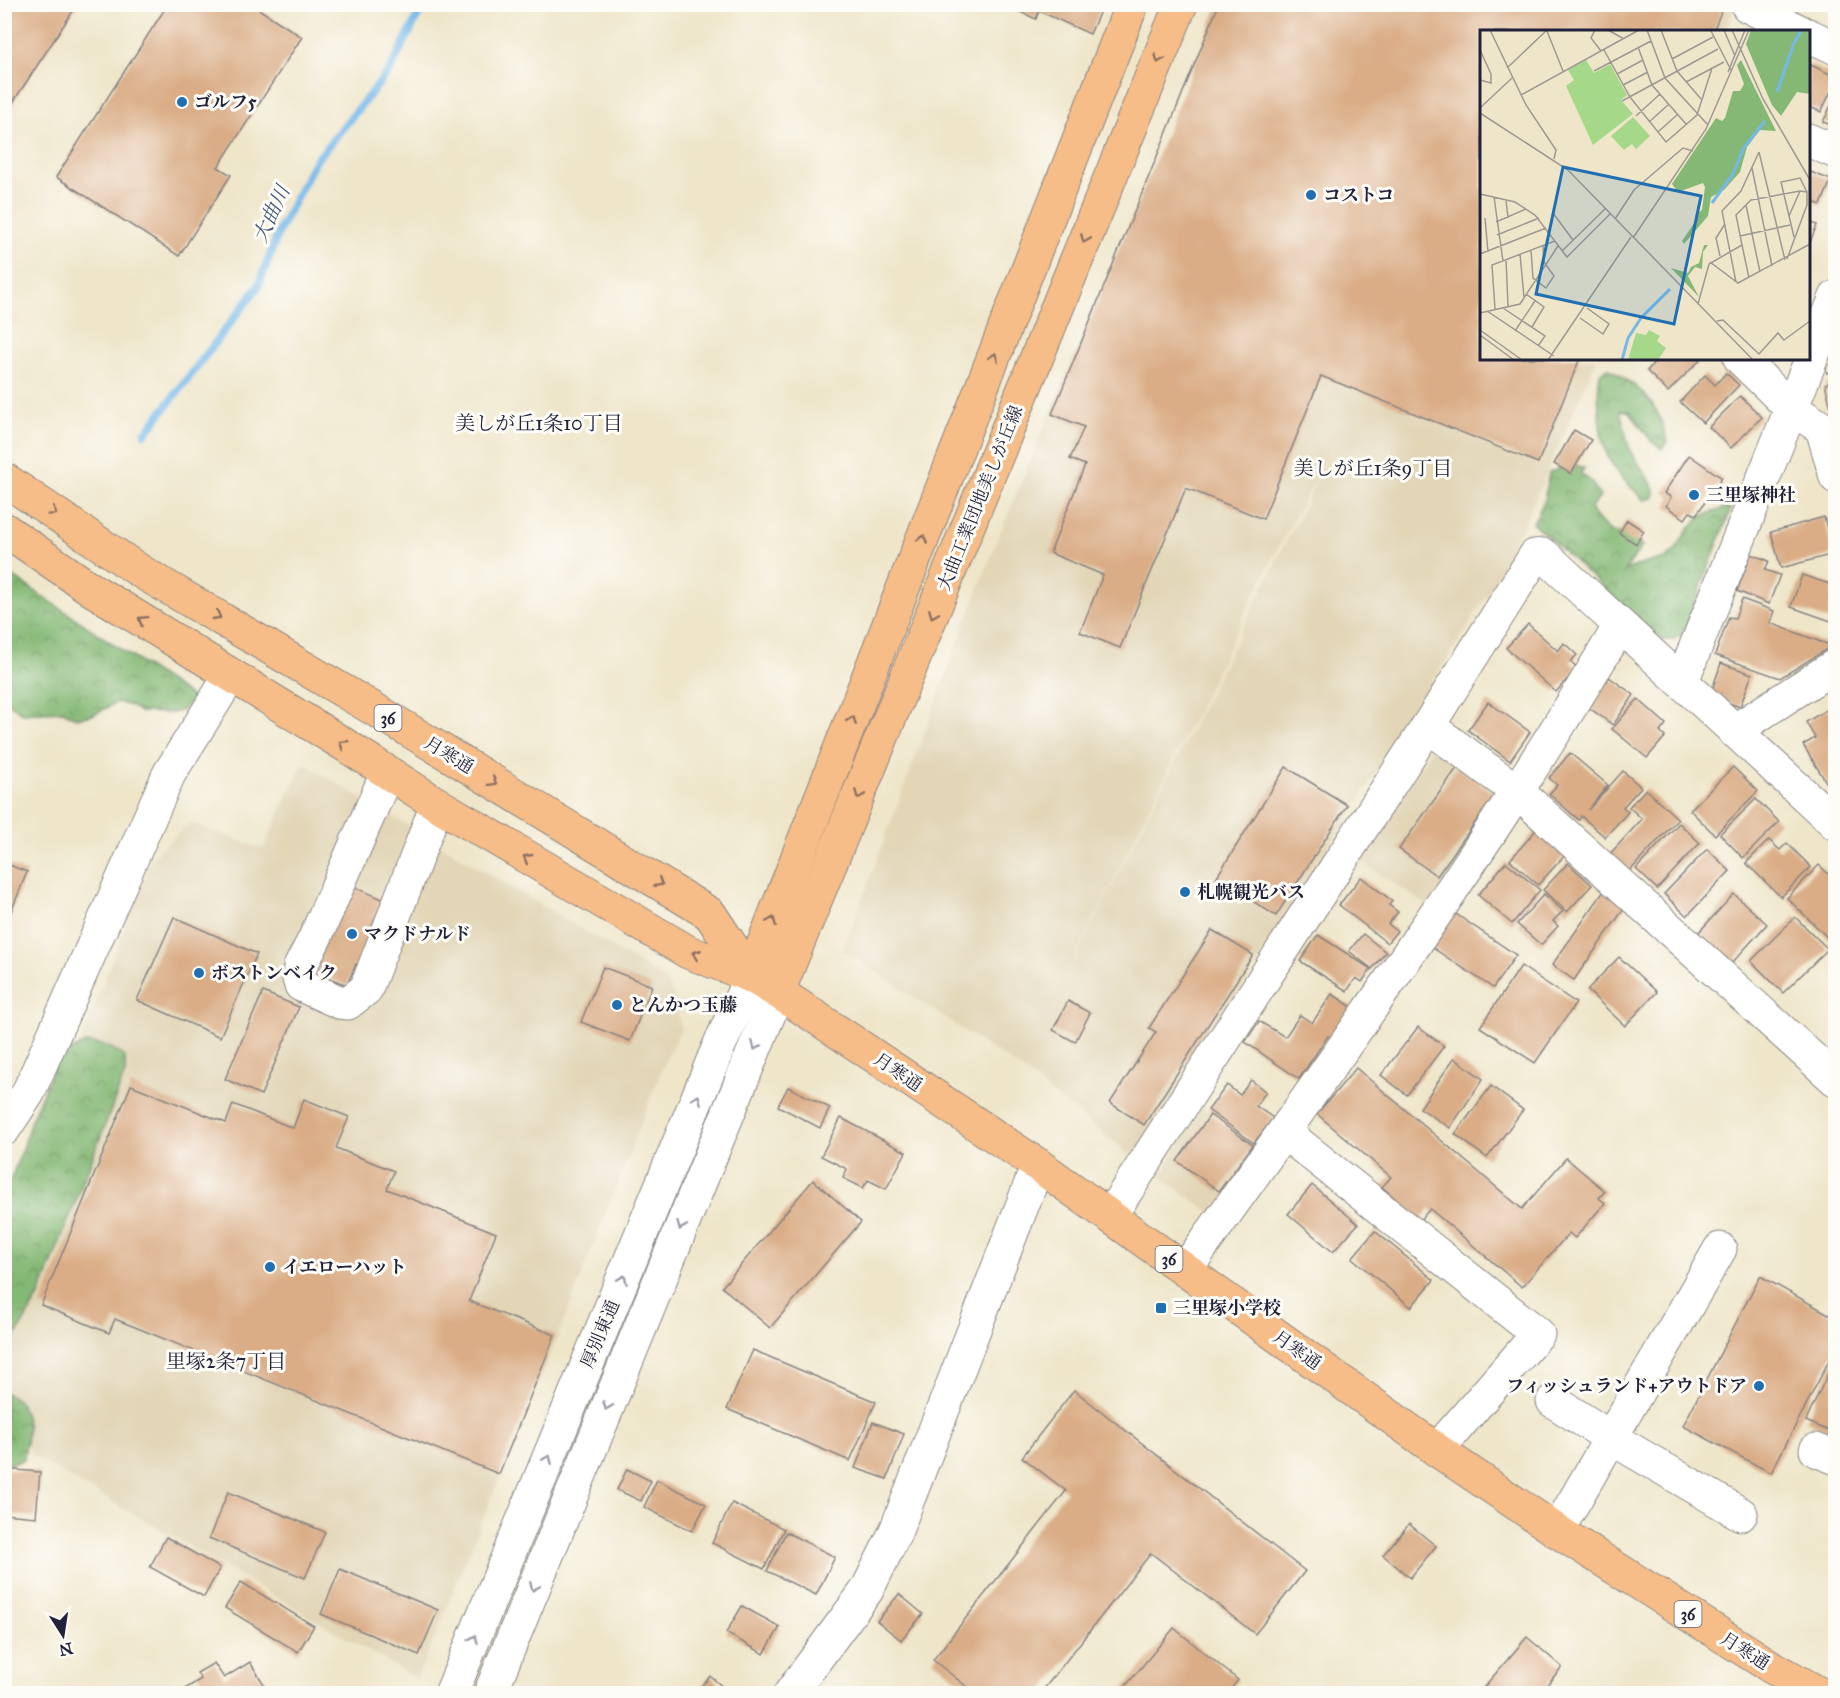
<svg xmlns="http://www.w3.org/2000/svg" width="1840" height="1698" viewBox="0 0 1840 1698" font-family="'IM FELL Great Primer','Noto Serif JP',serif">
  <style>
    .built { fill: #e2d6b7; fill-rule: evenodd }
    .forest { fill: url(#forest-crowns); stroke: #536d58; stroke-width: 1.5 }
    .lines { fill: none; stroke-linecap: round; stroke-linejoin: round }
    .stream { stroke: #74b8ea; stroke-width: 8 }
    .building { fill: #daad87 }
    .minor-casing { stroke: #888482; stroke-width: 35 }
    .major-casing { stroke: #888482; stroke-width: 35 }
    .highway-casing { stroke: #888482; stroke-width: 35 }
    .minor { stroke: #fff; stroke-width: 33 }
    .major { stroke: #f7bd88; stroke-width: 33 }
    .highway { stroke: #f7bd88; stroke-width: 33 }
    .oneway { stroke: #8c7062 }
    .oneway2 { stroke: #9c9ca7 }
    .poi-dot { fill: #1f6fb2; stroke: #fdfcf7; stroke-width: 2 }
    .labels { text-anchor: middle; stroke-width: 6; stroke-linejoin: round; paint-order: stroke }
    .shield { fill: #fdfcf7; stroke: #646373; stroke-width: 1.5 }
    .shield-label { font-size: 16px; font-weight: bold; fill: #22223b }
    .poi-label { font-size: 18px; font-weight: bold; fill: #22223b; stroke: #fdfcf7; text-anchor: start }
    .street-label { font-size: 18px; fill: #22223b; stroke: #fdfcf7 }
    .water-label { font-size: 20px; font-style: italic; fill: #3f5678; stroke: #fdfcf7 }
    .neighbourhood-label { font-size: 20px; fill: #22223b; stroke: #fdfcf7 }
    .inset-river { fill: none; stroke: #74b8ea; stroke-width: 3 }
    .inset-road { fill: none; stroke: #9d9891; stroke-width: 1.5 }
    .view { fill: #1f6fb2; fill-opacity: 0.15; stroke: #1f6fb2; stroke-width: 3 }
    .inset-edge { fill: none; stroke: #22223b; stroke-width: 3 }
  </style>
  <defs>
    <pattern id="forest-crowns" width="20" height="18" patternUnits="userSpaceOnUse" patternTransform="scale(1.5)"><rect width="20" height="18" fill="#84b874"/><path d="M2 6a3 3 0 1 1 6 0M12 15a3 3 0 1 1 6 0" fill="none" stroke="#6c9560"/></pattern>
  </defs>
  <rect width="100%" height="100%" fill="#fdfcf7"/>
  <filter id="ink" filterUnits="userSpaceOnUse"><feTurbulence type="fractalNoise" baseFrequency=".0167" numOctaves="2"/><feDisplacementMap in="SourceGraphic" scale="12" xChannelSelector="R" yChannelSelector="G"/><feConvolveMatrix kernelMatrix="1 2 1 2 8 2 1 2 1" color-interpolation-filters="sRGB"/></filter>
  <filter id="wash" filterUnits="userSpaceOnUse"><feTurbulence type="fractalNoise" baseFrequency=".008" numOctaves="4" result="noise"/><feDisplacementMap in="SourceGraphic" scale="24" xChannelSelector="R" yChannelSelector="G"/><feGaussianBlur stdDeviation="1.35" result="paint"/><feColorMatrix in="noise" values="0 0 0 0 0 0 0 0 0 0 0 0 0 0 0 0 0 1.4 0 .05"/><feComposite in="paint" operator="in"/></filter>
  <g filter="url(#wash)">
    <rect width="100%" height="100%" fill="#efe6ca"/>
    <!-- built -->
    <g class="built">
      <path d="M1220 5H1736L1725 31 1482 32V358L1597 359 1527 517 1497 579 1135 1159 1020 1068 843 950 991 555ZM1342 431 1074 961 1073 962 1276 552Z"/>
      <path d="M1436 743 1508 795 1431 908 1360 861Z"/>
      <path d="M303 763 667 980 677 1005 681 1029 664 1064 558 1336 417 1679 31 1455 12 1399 5 1388 4 1374 117 1063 76 1053 152 857 190 823 263 849Z"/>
      <path d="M1202 1108 1260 1149 1214 1215 1160 1177Z"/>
    </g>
    <!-- forest -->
    <g class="forest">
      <path d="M1609 368C1642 390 1659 401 1667 442L1662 449 1652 442 1630 412 1620 410 1630 451 1652 484 1655 494 1653 498 1644 500C1612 469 1601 457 1599 411 1598 398 1598 386 1600 373Z"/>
      <path d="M1570 463 1584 468 1581 474 1591 481 1600 497 1590 509C1606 530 1608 533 1634 537L1642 546 1625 570 1652 561 1666 559 1676 549 1688 530 1702 516 1725 508 1731 509 1683 634 1672 640H1661L1533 523 1544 502 1549 473Z"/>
      <path d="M4 571H5L193 698 182 710 173 713 140 712 131 706 117 702 93 715 76 718 63 711 22 713 5 701Z"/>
      <path d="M85 1043C102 1044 113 1046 125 1058V1073L39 1296 5 1354V1361V1193L24 1146 30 1123 58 1057Z"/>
      <path d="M5 1392 20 1402 28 1426 24 1459 15 1463 5 1465Z"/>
    </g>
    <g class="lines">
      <!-- stream -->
      <path class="stream" d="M145 434 258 287 279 231 314 163 390 70 424 4"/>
    </g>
    <g id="blocks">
      <!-- building -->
      <g class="building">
        <path d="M168 4H251L302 37 218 167 231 175 179 256 56 177Z"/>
        <path d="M1010 4H1103L1090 34 1039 11 1036 19 1009 7Z"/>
        <path d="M1219 4H1724L1713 32H1482V358H1580L1538 463 1321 376 1263 519 1186 488 1120 648 1080 632 1103 575 1050 553 1085 465 1070 459 1084 427 1052 414Z"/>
        <path d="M4 5H77L4 116Z"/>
        <path d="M1811 65 1836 77V81L1821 112 1808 106V70Z"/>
        <path d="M1836 95V127L1823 122Z"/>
        <path d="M1808 171 1831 180 1821 205 1808 200Z"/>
        <path d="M1808 221 1817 225 1809 245H1808Z"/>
        <path d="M1836 338V371L1827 373 1822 355Z"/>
        <path d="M1658 358H1699L1700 360 1668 392 1647 371Z"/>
        <path d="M1726 373 1739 385 1703 423 1680 402 1705 375 1715 385Z"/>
        <path d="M1836 381V424H1835L1825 384Z"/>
        <path d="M1740 396 1762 417 1731 448 1709 427Z"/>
        <path d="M1574 430 1591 440 1571 474 1554 464Z"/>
        <path d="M1689 455 1722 478 1696 515 1690 512 1685 519 1666 506 1671 497 1664 493Z"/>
        <path d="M1824 517 1834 554 1781 568 1771 532Z"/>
        <path d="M1627 520 1644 531 1636 544 1619 533Z"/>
        <path d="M1751 554 1769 561 1765 570 1780 575 1769 604 1737 591Z"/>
        <path d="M1802 575 1836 586V609L1831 621 1791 607Z"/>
        <path d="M1742 599 1774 611 1770 623 1832 646 1780 678 1715 655 1729 617 1735 618Z"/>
        <path d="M1528 624 1558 651 1564 643 1577 655 1570 662 1577 668 1556 692 1506 648Z"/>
        <path d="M1721 663 1752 674 1740 707 1710 696Z"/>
        <path d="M1609 677 1634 695 1613 725 1588 707Z"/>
        <path d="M1638 699 1666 724 1660 732 1665 737 1647 758 1612 729Z"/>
        <path d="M1488 702 1530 732 1510 761 1468 730Z"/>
        <path d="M1836 704V780L1828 785 1803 745 1815 738 1806 722Z"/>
        <path d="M1570 753 1608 785 1588 810 1623 771 1641 787 1623 807 1628 812 1605 837 1581 816 1579 820 1549 794 1557 785 1549 778Z"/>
        <path d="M1286 767 1347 805 1276 916 1216 878Z"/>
        <path d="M1733 767 1758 791 1715 835 1690 810Z"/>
        <path d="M1457 768 1495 795 1437 876 1399 849Z"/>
        <path d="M1646 789 1678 819 1627 874 1608 856 1642 819 1629 807Z"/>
        <path d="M1756 799 1779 822 1743 858 1720 834Z"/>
        <path d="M1679 823 1700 843 1657 889 1636 869Z"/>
        <path d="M1536 830 1565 855 1538 885 1510 860Z"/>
        <path d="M1769 840 1780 850 1787 843 1811 867 1781 897 1746 863Z"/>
        <path d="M1707 849 1730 871 1687 916 1664 894Z"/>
        <path d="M1506 862 1540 890 1512 924 1478 895Z"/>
        <path d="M4 863 27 872 5 927H4Z"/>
        <path d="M1568 863 1592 885 1567 912 1543 890Z"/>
        <path d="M1819 865 1836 881V935L1830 940 1787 898Z"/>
        <path d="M1361 877 1392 901 1389 905 1398 912 1388 924 1397 931 1387 943 1339 905Z"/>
        <path d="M346 884 392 903 364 968 356 964 347 985 326 977 322 984 307 977Z"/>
        <path d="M1604 891 1626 906 1574 980 1552 965Z"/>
        <path d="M1544 894 1563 911 1553 921 1558 926 1541 945 1517 924Z"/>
        <path d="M1734 894 1767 924 1732 963 1698 933Z"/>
        <path d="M1453 912 1516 955 1493 988 1430 946Z"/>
        <path d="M174 917 257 954 220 1037 137 1000Z"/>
        <path d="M1795 917 1828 949 1783 993 1751 961Z"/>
        <path d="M1212 930 1253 955 1144 1125 1110 1103 1156 1032 1149 1028Z"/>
        <path d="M1363 934 1386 952 1372 969 1349 951Z"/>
        <path d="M1318 935 1371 969 1362 982 1356 978 1347 991 1300 961Z"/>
        <path d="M1619 957 1657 992 1625 1026 1587 990Z"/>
        <path d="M1521 966 1576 1003 1535 1063 1480 1027Z"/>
        <path d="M603 967 652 986 630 1041 581 1022Z"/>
        <path d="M263 992 299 1007 261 1095 225 1079Z"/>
        <path d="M1332 994 1352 1007 1331 1037 1328 1036 1299 1079 1245 1042 1259 1021 1285 1037 1300 1015 1312 1023Z"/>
        <path d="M1068 1001 1090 1013 1075 1042 1053 1030Z"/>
        <path d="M1418 1027 1444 1046 1407 1095 1381 1075Z"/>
        <path d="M1454 1058 1483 1079 1450 1128 1420 1108Z"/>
        <path d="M1356 1068 1522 1209 1566 1158 1605 1191 1599 1198 1605 1203 1575 1238 1569 1233 1522 1287 1430 1209 1420 1220 1382 1187 1391 1177 1317 1114Z"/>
        <path d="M1251 1080 1266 1092 1256 1106 1273 1118 1254 1143 1208 1110 1227 1085 1240 1095Z"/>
        <path d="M131 1085 226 1123 233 1104 293 1128 304 1099 349 1117 336 1148 394 1171 387 1189 496 1233 469 1301 555 1335 499 1474 115 1319 109 1333 41 1305Z"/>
        <path d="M1491 1086 1523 1110 1487 1158 1455 1134Z"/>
        <path d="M788 1087 830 1108 820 1128 778 1106Z"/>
        <path d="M1210 1115 1253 1145 1219 1191 1177 1161Z"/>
        <path d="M841 1118 906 1152 886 1189 868 1180 863 1188 843 1178 847 1169 821 1156Z"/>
        <path d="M813 1180 861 1222 770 1328 722 1287Z"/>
        <path d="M1312 1185 1358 1224 1333 1252 1288 1214Z"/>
        <path d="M1375 1231 1434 1280 1411 1307 1352 1258Z"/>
        <path d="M1760 1276 1836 1318V1347L1771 1473 1683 1426Z"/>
        <path d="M753 1350 876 1402 850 1461 727 1409Z"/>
        <path d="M1836 1356V1434L1806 1421Z"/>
        <path d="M1074 1390 1305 1571 1255 1634 1151 1553 1040 1694H976L933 1660 1066 1491 1022 1457Z"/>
        <path d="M873 1422 904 1434 887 1479 855 1468Z"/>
        <path d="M4 1469 40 1472 36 1517 4 1514Z"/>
        <path d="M627 1469 651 1481 641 1501 617 1490Z"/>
        <path d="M657 1480 706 1504 692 1531 644 1507Z"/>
        <path d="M228 1492 325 1532 305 1578 209 1538Z"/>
        <path d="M732 1503 784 1529 764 1569 712 1543Z"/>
        <path d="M1409 1524 1436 1546 1410 1578 1383 1555Z"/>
        <path d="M786 1532 835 1557 816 1595 767 1571Z"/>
        <path d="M166 1537 220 1568 204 1597 150 1567Z"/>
        <path d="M340 1569 438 1610 419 1655 321 1614Z"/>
        <path d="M241 1582 314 1626 298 1652 225 1608Z"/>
        <path d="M899 1594 923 1614 901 1640 877 1621Z"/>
        <path d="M742 1606 780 1627 764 1654 726 1633Z"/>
        <path d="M1174 1628 1238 1680 1227 1694H1119Z"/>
        <path d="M1527 1637 1562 1667 1539 1694H1478Z"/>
        <path d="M250 1662 270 1694H188L185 1689 201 1679 197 1673 214 1663 224 1678Z"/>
        <path d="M710 1676 731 1694H695Z"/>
      </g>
    </g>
  </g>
  <g filter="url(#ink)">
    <use href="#blocks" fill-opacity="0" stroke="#888482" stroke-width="1.5"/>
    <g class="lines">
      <defs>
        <g id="minor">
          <path d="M1748 6 1801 32"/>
          <path d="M1808 35 1836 48"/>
          <path d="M1808 140 1836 152"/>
          <path d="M1740 358 1792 409 1822 428 1836 477"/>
          <path d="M1682 681 1836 297"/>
          <path d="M1428 726 1518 792 1835 1079"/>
          <path d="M1734 731 1836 665"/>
          <path d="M387 773 315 938 300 967 299 979 301 985 339 1002 348 1003 366 989 437 804"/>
          <path d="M4 1129 28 1093 169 774 231 675"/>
          <path d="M1284 1132 1538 1334 1437 1450"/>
          <path d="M1110 1216 1428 726 1535 556 1544 555 1836 824"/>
          <path d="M1185 1270C1336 1060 1487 848 1620 626"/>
          <path d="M1553 1401 1611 1438 1741 1514"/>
          <path d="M1816 1450 1836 1458"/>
          <path d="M1557 1531 1720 1249"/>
          <path d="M451 1694 719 1046 751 976"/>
          <path d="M490 1694 778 992"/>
          <path d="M790 1694 867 1590 895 1533 1038 1165"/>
        </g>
        <g id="major">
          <path d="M751 976 1132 4"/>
          <path d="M778 992 1181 4"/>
        </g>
        <g id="highway">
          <path d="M4 479 140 571 384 715 710 914 751 976"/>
          <path d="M4 529 91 589 345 745 437 804 688 952 751 976 778 992 1038 1165 1437 1450 1557 1531 1770 1666 1820 1694"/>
        </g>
      </defs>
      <!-- minor casing -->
      <use href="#minor" class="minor-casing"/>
      <!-- major casing -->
      <use href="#major" class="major-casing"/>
      <!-- highway casing -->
      <use href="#highway" class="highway-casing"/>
      <!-- minor -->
      <use href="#minor" class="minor"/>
      <!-- major -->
      <use href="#major" class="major"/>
      <!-- highway -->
      <use href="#highway" class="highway"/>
    </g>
    <!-- one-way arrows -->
    <defs><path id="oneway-chevron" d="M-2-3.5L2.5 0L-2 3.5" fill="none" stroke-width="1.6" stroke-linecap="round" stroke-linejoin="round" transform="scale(1.5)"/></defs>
    <g class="oneway">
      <use href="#oneway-chevron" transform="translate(1159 59) rotate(112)"/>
      <use href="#oneway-chevron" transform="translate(1085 239) rotate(112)"/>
      <use href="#oneway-chevron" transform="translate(994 357) rotate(-69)"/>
      <use href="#oneway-chevron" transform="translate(53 512) rotate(34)"/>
      <use href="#oneway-chevron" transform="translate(923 539) rotate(-69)"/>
      <use href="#oneway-chevron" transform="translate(933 614) rotate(112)"/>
      <use href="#oneway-chevron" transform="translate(217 616) rotate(31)"/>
      <use href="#oneway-chevron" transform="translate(142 620) rotate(-148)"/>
      <use href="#oneway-chevron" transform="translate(852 720) rotate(-69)"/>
      <use href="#oneway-chevron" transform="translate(343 744) rotate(-148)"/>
      <use href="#oneway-chevron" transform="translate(493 782) rotate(31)"/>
      <use href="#oneway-chevron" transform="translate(859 795) rotate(112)"/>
      <use href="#oneway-chevron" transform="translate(527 858) rotate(-149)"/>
      <use href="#oneway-chevron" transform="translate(659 883) rotate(31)"/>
      <use href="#oneway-chevron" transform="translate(772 921) rotate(-67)"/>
      <use href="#oneway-chevron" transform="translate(696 954) rotate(-158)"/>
    </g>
    <g class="oneway2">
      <use href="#oneway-chevron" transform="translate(756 1046) rotate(113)"/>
      <use href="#oneway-chevron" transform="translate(697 1099) rotate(-68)"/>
      <use href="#oneway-chevron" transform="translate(681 1226) rotate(112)"/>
      <use href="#oneway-chevron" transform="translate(623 1279) rotate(-67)"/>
      <use href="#oneway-chevron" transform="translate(607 1406) rotate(112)"/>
      <use href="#oneway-chevron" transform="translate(548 1459) rotate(-67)"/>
      <use href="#oneway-chevron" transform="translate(534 1587) rotate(112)"/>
      <use href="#oneway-chevron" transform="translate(474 1639) rotate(-67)"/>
    </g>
  </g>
  <!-- markers -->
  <g class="poi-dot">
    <circle cx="182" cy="102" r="6"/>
    <circle cx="1311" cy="195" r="6"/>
    <circle cx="1694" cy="495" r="6"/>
    <circle cx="1185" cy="892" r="6"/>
    <circle cx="352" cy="934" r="6"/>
    <circle cx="199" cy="973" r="6"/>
    <circle cx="617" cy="1005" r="6"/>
    <circle cx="270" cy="1267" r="6"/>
    <rect x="1155" y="1302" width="12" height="12" rx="3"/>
    <circle cx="1759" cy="1386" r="6"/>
  </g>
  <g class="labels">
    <!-- shield labels -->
    <g class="shield">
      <rect x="374.5" y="705" width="27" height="26" rx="4.5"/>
      <rect x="1155.5" y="1246" width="27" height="26" rx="4.5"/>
      <rect x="1674.5" y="1601" width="27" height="26" rx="4.5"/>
    </g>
    <g class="shield-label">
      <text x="388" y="724">36</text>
      <text x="1169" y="1265">36</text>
      <text x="1688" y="1620">36</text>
    </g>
    <!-- poi labels -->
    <g class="poi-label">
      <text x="194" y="108">ゴルフ5</text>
      <text x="1323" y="201">コストコ</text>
      <text x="1706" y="501">三里塚神社</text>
      <text x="1197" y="898">札幌観光バス</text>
      <text x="364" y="940">マクドナルド</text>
      <text x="211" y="979">ボストンベイク</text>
      <text x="629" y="1011">とんかつ玉藤</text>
      <text x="282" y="1273">イエローハット</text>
      <text x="1173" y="1314">三里塚小学校</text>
      <text x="1747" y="1392" text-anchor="end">フィッシュランド+アウトドア</text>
    </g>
    <!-- street labels -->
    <g class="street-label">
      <text transform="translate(980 498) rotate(-68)" y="6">大曲工業団地美しが丘線</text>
      <text transform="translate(449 755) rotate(31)" y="6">月寒通</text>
      <text transform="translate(898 1072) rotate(34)" y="6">月寒通</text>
      <text transform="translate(600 1334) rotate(-67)" y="6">厚別東通</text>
      <text transform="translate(1297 1350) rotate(35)" y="6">月寒通</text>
      <text transform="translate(1745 1651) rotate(32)" y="6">月寒通</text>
    </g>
    <!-- water labels -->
    <g class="water-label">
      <text transform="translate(271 214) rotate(-65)" y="7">大曲川</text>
    </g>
    <!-- neighbourhood labels -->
    <g class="neighbourhood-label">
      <text x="539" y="430">美しが丘1条10丁目</text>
      <text x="1373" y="475">美しが丘1条9丁目</text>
      <text x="226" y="1368">里塚2条7丁目</text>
    </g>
  </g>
  <!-- overview -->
  <g transform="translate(1480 30)">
    <rect width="330" height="330" fill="#efe6ca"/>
    <path d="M169 300 180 306 177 311 186 318 178 330H148L156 303 166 305Z" fill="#a5d888"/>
    <path d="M271 0H330V64L317 62 301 86 292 75 266 14ZM261 30 296 101 280 100 267 117 260 142 244 160 231 167 228 186 204 214 202 211 215 192 216 184 222 180 225 157 223 153 198 162 192 154 236 88 242 91 245 88 253 61H260L264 54 257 35ZM224 215H228L223 222 222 239 215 237 208 246 219 267 191 238 208 243 211 237 219 233Z" fill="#84b874"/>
    <path d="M106 30 114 43 130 34 147 65 141 70 153 84 113 115 86 56 94 50 88 40ZM153 87 170 106 156 119 152 114 144 120 131 106Z" fill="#a5d888"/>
    <path class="inset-river" d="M297 62 314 13 322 0M232 173 253 144 263 119 285 91M142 330 148 308 161 288 190 259"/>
    <path class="inset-road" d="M10 0 46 75 76 120 74 129M115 0 111 8 121 21M128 0 144 9M167 0 185 48 228 95M181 0 197 41 221 69M244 0 255 26M252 0 283 69 330 150M67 1 83 41M231 1 251 40M158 17 172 55 206 94M0 20 11 44V53L0 50M124 20 150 67 186 112 217 85 232 38M192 29 233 7M27 38 67 0M114 41 171 11M248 42 265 0M137 44 163 30M206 52 244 32M143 55 168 42M41 65 159 0M142 71 238 19M0 78 32 48M0 83 88 140 273 330M156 86 180 64M169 92 189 74M178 102 198 84M279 122 305 230M272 138 292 236M0 164 35 172 55 185 87 227 130 184M14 167 23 231M26 170 28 188M266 175 280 242M73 183 93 210M309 186 320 161M5 188 8 222M135 189 154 160 203 118 213 121M16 192 46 179M17 205 59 188M260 206 310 195M314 207 301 152 320 148 327 162M153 208 226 99 269 0M262 215 269 248M51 220 53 248 66 258 74 246 64 232 63 216M82 221 125 179M0 224 66 198M40 224 44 267M240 226 236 208 245 194M26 229 28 276M307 229 327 175M230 232 258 253 330 214M256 252 242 181 261 161 279 122M46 264 64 277 52 297M218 274 229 234 262 215 256 185 271 170 320 161 327 162V176M23 278 65 306 58 316M15 279 12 235 75 211M7 281 74 326M0 283 40 274 78 216M100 288 123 304 129 294 107 278M237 291 243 290 279 324 298 303 304 310 330 291M0 300 42 330M35 301 55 271M0 305 34 330M68 330 151 207"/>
    <path class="view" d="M83 137 221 166 194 294 56 264Z"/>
    <rect width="330" height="330" class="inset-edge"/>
  </g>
  <!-- margin -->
  <rect width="1840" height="1698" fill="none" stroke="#fdfcf7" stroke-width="24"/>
  <!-- north arrow -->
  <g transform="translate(63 1635) rotate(168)" stroke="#fdfcf7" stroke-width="4.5" paint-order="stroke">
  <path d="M0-4.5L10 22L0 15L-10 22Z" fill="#22223b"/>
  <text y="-9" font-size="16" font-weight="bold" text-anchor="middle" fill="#22223b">N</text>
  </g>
</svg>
